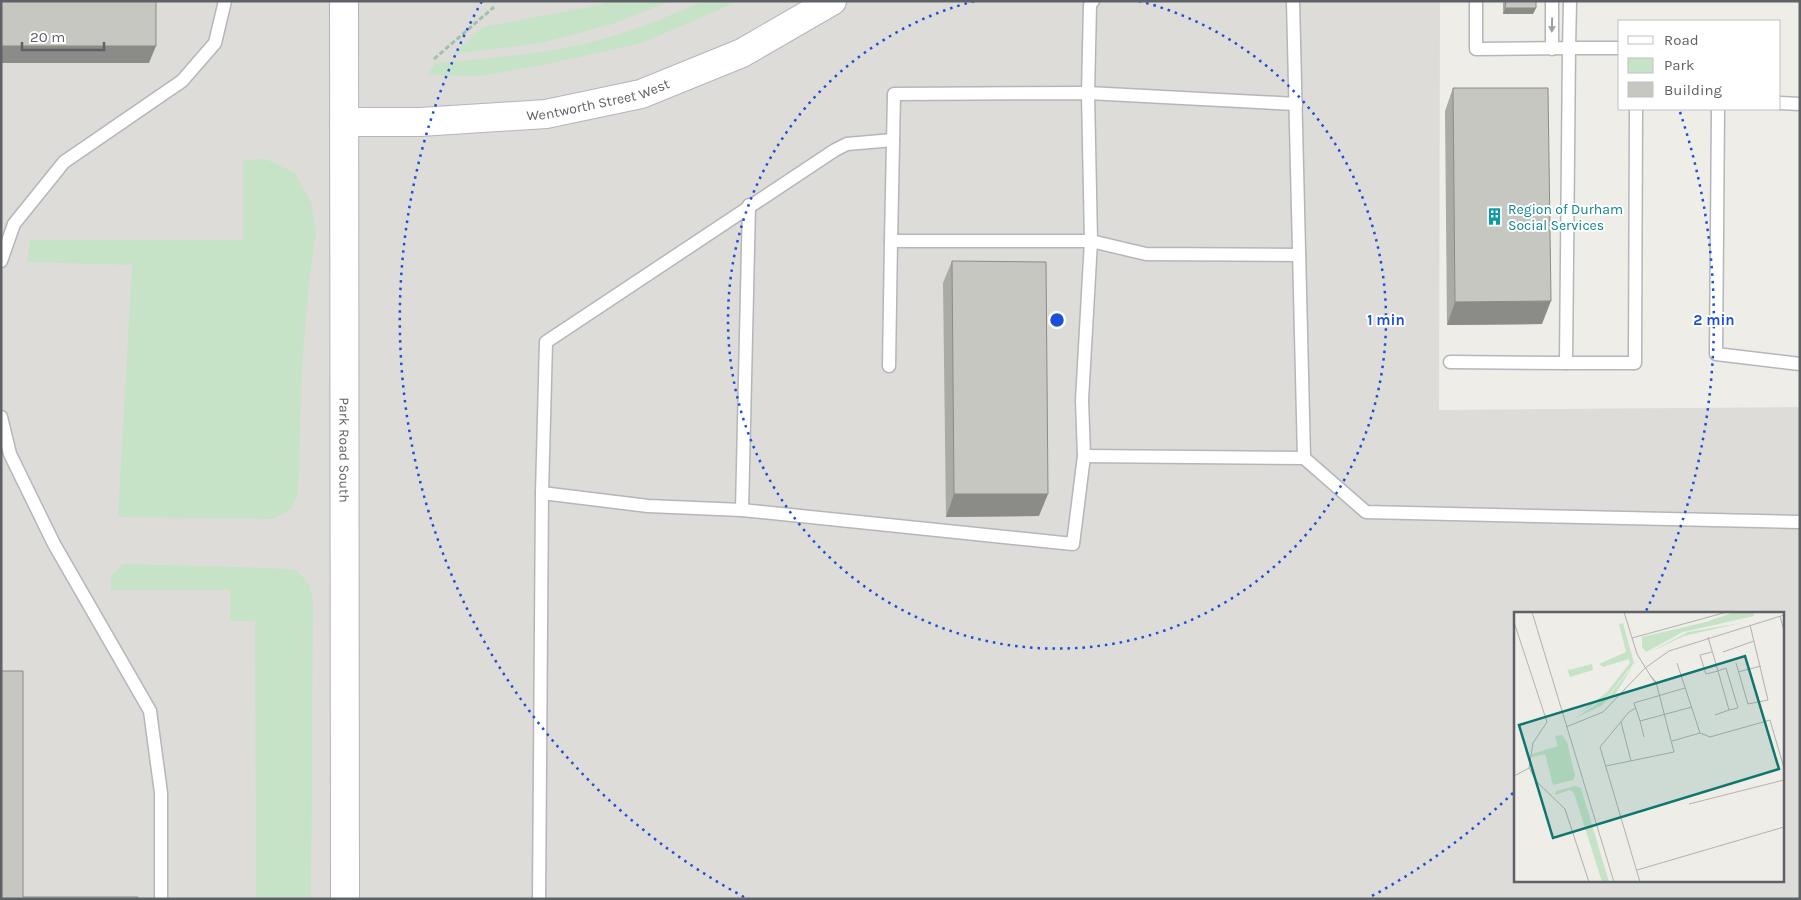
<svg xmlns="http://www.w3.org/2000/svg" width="1801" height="900" viewBox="0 0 1801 900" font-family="Karla,sans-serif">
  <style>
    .industrial { fill: #dedcd9; fill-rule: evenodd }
    .green { fill: #c6e3c8 }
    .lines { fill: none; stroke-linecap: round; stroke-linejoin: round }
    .lane-casing { stroke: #b4b6ba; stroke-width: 15 }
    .secondary-casing { stroke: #b3b5ba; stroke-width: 30 }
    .path { stroke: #9fc2ab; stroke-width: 3; stroke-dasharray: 5 2.5; stroke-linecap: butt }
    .lane { stroke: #fff; stroke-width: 12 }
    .secondary { stroke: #fff; stroke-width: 28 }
    .wall { fill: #ababa6 }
    .shaded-wall { fill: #8b8b87 }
    .building { fill: #c7c7c1; stroke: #8b8b87 }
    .oneway { fill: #9ea0a3 }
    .ring { fill: none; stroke: #1d4ed8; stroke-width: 2.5; stroke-dasharray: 2.5 5 }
    .labels { text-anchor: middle; stroke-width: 4; stroke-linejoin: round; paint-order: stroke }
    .street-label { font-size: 14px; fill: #5e6165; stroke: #fff }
    .culture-label { font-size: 14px; fill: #0d838f; stroke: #fff; text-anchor: start }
    .inset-road { fill: none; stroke: #b1b1af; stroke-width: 1 }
    .view { fill: #0f766e; fill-opacity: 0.15; stroke: #0f766e; stroke-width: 2.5 }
    .inset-edge { fill: none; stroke: #5e6165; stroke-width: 2.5 }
    .centre { fill: #1d4ed8; stroke: #fff; stroke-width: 2.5 }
    .ring-label { font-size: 15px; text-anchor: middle; font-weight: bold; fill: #1d4ed8; stroke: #fff; stroke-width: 4; stroke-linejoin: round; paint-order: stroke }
  </style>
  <rect width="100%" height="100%" fill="#efede7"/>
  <!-- industrial -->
  <path class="industrial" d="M1 1H1440L1439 410 1800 407V899H1ZM1515 614H1782V881H1515Z"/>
  <!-- green -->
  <g class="green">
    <path d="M612 1H671L613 24 541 43 453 54 483 27 599 5Z"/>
    <path d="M703 1H739L642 43 548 64 480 76 428 75 435 63C493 58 551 54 606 38 639 29 671 15 703 1Z"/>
    <path d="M266 159 295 173 311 202 316 232 309 283 302 367 298 494 291 509 273 519 118 517 132 265 27 262 30 240H243V160Z"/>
    <path d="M123 564 272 568 296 570 309 584 313 601 311 899H256L255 621H230V590H111V576Z"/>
  </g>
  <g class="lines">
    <defs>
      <g id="lane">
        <path d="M1293 1 1304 458 1366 512 1800 522"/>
        <path d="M1476 1V49L1569 48 1570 1"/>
        <path d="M1552 49V1"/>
        <path d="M1780 103 1800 104"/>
        <path d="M1718 109 1716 354 1800 364"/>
        <path d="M891 241 894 94 1088 93 1296 104"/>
        <path d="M1 261 14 224 64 162 182 81 215 43 225 1"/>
        <path d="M1450 362 1566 363 1569 48H1620"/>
        <path d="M1566 363H1635L1636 109"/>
        <path d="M889 366 891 241H1091L1146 254 1299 255"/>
        <path d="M1 417 10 454 54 544 150 711 161 793V899"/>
        <path d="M1084 456 1304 458"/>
        <path d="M542 493 648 506 742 510 1073 544 1084 456 1082 400 1091 241 1088 93 1090 5 1093 1"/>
        <path d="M742 510 749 205"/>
        <path d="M539 899 542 493 546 342 835 150 847 144 893 140"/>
      </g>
      <g id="secondary">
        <path id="s1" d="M344 1 345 899"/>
        <path id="s2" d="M344 122H420L546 114 641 94 742 53 832 1"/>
      </g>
    </defs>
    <!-- lane casing -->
    <use href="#lane" class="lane-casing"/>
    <!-- secondary casing -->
    <use href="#secondary" class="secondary-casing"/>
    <!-- path -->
    <path class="path" d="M434 59 494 7"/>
    <!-- lane -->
    <use href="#lane" class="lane"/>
    <!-- secondary -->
    <use href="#secondary" class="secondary"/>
  </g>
  <!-- wall -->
  <g class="wall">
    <path d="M1503 1H1536V8L1533 14H1503Z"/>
    <path d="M1453 88 1542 324 1447 325 1445 111Z"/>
    <path d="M952 261 1039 516 946 517 943 283Z"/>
  </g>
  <!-- shaded-wall -->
  <g class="shaded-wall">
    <path d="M1505 8H1536L1533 14H1503Z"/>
    <path d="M1 46H156L149 63H1Z"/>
    <path d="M1551 301 1542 324 1447 325 1455 302Z"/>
    <path d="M954 494H1048L1039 516 946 517Z"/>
  </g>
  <!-- building -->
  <g class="building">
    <rect x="1" y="1" width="155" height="45"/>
    <path d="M1506 1H1536V8H1505Z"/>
    <path d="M1453 88H1548L1551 301 1455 302Z"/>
    <path d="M952 261 1046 262 1048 494H954Z"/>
    <path d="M1 671H23V897H138V899H1Z"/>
  </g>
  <!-- one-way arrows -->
  <defs><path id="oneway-solid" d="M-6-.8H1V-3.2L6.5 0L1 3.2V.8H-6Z" transform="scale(1.25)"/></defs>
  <use class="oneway" href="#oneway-solid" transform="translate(1552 25) rotate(91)"/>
  <!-- distance rings -->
  <g class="ring">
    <path d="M1139 1A329 329 0 1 1 975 1"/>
    <path d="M1513 793A657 657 0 0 1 1370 897M744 897A657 657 0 0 1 482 1M1680 112A657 657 0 0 1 1645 613"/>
  </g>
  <!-- icons -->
  <defs>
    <symbol id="building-bare" viewBox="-9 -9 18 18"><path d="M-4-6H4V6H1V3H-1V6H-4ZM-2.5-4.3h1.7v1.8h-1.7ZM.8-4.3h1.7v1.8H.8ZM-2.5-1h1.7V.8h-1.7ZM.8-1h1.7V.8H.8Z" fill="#0f9aa8" stroke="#fff" stroke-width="2.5" paint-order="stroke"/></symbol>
  </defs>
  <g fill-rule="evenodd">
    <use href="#building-bare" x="1482" y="204" width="25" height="25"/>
  </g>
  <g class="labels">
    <!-- street labels -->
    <g class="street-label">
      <text dy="5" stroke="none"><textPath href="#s2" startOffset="256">Wentworth Street West</textPath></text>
      <text dy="5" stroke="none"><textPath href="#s1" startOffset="449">Park Road South</textPath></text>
    </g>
    <!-- culture labels -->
    <g class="culture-label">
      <text x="1508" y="214">Region of Durham<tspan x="1508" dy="16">Social Services</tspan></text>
    </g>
  </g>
  <!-- overview -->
  <g transform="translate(1514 612)">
    <rect width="270" height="270" fill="#efede7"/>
    <path d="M220 0H239L240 4 169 20 132 40 128 35V25L192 10ZM109 11 120 51 95 83 64 102 93 80 116 51 115 47 89 55 85 52 112 40 105 12ZM227 11 170 24 134 41 174 20ZM78 52 79 58 56 65 53 56 55 58ZM119 54 102 81 87 94 61 106 95 84ZM48 123 53 130 61 164 59 168 39 173 31 142 18 145V142L44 134 41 124ZM61 174 67 176 95 270H88L60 181 56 178 41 183 42 179Z" fill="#c6e3c8"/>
    <path class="inset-road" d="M18 0 100 270M110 0 123 42 136 63M266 4 270 19M0 10 33 110 19 131 15 156 0 164M194 25 204 59 192 62 186 43 198 40M118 26 213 0M209 40 240 29M163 51 186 121 196 125 256 108 270 156M222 51 234 92 254 88 236 13M224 60 247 54M122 96 115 100 86 135 126 270M201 103 215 98 204 59 212 56 224 96 215 98M126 109 120 91 171 76M107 110 117 149M52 115 89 100 131 56 155 39 270 3M130 125 126 109 178 95M158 129 186 121M92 154 160 140 142 70 136 63 142 72M15 156 23 170 51 197 75 270M175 192 270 168M123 258 270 215"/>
    <path class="view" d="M231 44 265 157 39 226 5 113Z"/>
    <rect width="270" height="270" class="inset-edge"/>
  </g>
  <circle cx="1057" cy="320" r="8" class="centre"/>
  <g class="ring-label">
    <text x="1386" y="325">1 min</text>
    <text x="1714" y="325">2 min</text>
  </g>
  <!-- border -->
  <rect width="1801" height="900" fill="none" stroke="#5e6165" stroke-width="5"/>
  <!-- legend -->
  <rect x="1618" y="20" width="162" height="90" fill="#ffffff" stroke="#bfc0c1"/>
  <rect x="1628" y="36" width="25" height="8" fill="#ffffff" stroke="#bfc0c1"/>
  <text x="1664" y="45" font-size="15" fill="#5e6165">Road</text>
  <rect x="1628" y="58" width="25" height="15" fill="#c6e3c8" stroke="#bfc0c1"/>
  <text x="1664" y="70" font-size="15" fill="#5e6165">Park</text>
  <rect x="1628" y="82" width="25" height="15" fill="#c7c7c1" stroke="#bfc0c1"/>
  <text x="1664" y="95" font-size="15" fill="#5e6165">Building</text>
  <!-- scale -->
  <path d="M22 42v8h82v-8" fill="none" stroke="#5e6165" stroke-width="2.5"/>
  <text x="30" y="42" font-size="15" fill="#5e6165" stroke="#ffffff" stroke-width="4" paint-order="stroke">20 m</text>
</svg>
